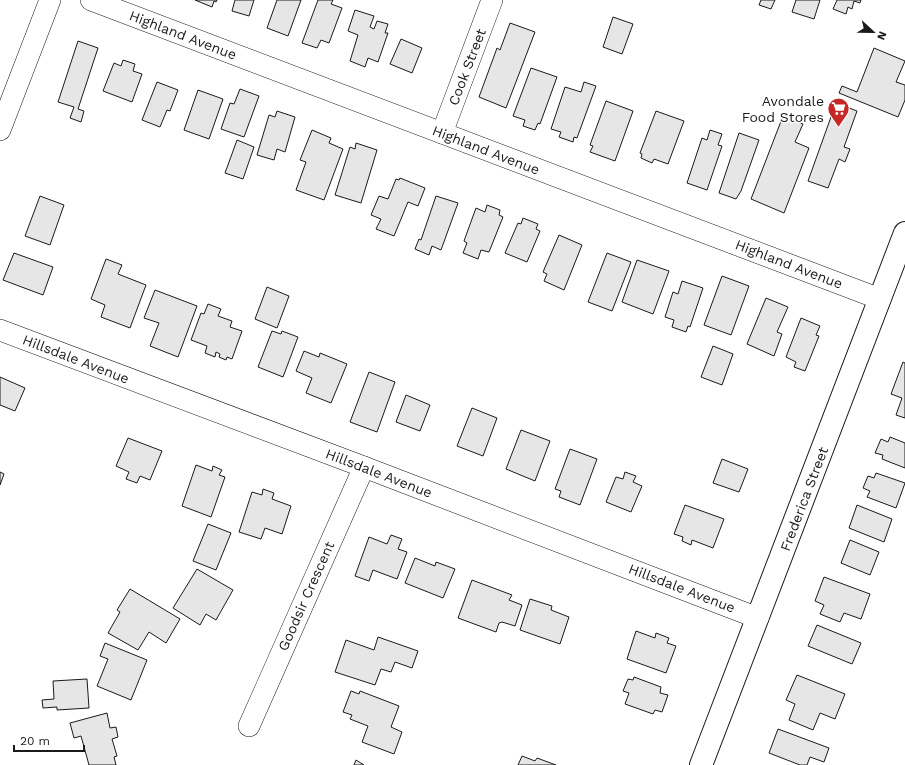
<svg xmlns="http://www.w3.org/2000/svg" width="905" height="765" viewBox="0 0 905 765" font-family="'Work Sans',sans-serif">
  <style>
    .building { fill: #e6e6e6; stroke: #1a1a1a }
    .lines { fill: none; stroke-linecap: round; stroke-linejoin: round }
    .street-casing { stroke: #1a1a1a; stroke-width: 22 }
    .secondary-casing { stroke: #1a1a1a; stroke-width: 24 }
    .street { stroke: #fff; stroke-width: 21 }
    .secondary { stroke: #fff; stroke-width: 22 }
    .labels { text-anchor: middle; stroke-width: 3; stroke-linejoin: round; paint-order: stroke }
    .street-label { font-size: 14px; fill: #1a1a1a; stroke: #fff }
    .poi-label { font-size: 14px; fill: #1a1a1a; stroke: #fff; text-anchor: end }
  </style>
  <rect width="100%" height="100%" fill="#fff"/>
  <!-- building -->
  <g class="building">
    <path d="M195 0H217L216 2 214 1 212 7Z"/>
    <path d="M235 0H254L249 16 232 11Z"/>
    <path d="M277 0H301L288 36 267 28Z"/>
    <path d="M318 0H333L331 4 342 8 329 43 321 40 317 48 302 43Z"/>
    <path d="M761 0H775L771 9 759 5Z"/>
    <path d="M796 0H820L814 19 792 12Z"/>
    <path d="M837 0H861L860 3 854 1 852 9 848 7 846 14 833 9Z"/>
    <path d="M355 10 374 16 370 27 374 29 377 21 388 24 385 33H388L378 62 368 58 365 67 350 61 358 35 348 31Z"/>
    <path d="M613 17 633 24 622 54 603 47Z"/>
    <path d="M510 23 535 32 506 108 479 97 497 48 500 50Z"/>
    <path d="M401 39 422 48 412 73 390 64Z"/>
    <path d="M78 41 98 48 78 109 84 111 81 122 70 118 74 107 58 102Z"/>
    <path d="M874 48 905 61 896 82 905 85V100L898 117 839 93 842 86 857 92Z"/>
    <path d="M123 60 135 64 133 71 142 74 132 102 103 91 114 63 121 66Z"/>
    <path d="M531 68 557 77 540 124 538 123 535 130 523 126 525 120 513 116Z"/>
    <path d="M157 82 178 90 170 111 167 110 160 127 142 120Z"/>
    <path d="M584 82 596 86 577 138 574 137 573 142 559 137 561 132 551 129 565 87 581 92Z"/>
    <path d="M240 89 259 96 244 137 221 129 230 103 234 104Z"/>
    <path d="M198 90 223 99 209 139 184 130Z"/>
    <path d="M606 101 633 111 615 161 590 152 593 146 590 145Z"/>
    <path d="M836 103 857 111 844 147 850 149 845 162 839 159 828 188 808 181Z"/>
    <path d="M277 111 295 117 285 152 277 149 274 160 257 155 269 115 275 117Z"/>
    <path d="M656 111 684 121 668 164 654 159 652 163 641 158 642 154 640 153Z"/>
    <path d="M783 116 803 124 795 142 809 148 784 213 751 199Z"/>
    <path d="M312 130 331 138 329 143 343 149 324 200 296 190 306 162 300 160Z"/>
    <path d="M710 130 722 134 718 145 722 146 707 190 687 183 702 138 707 140Z"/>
    <path d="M739 133 759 140 741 191 736 199 719 193Z"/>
    <path d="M237 140 254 147 243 179 225 173Z"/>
    <path d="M356 143 377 150 361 203 335 195 350 147 355 149Z"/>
    <path d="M400 178 425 188 418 206 408 202 394 236 376 229 381 219 371 215 379 196 388 199 396 179 399 180Z"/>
    <path d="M40 196 64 205 50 245 25 236Z"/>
    <path d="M436 196 458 203 441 250 432 246 429 255 415 249 419 239 421 240Z"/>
    <path d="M487 205 500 210 499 215 503 217 489 252 481 250 478 259 463 253 467 243 464 241 476 208 485 212Z"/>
    <path d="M523 218 538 224 536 229 540 231 527 262 505 253 518 223 521 224Z"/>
    <path d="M559 235 582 245 564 290 544 281 547 274 543 272Z"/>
    <path d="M14 253 53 267 43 295 3 280Z"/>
    <path d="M607 253 631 262 612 311 588 302Z"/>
    <path d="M106 259 122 265 118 274 146 285 130 328 101 317 105 305 91 299Z"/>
    <path d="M637 260 669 271 653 314 622 302Z"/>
    <path d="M722 276 749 286 731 335 704 325Z"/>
    <path d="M682 281 703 288 690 327 688 326 686 332 672 327 674 320 665 317 673 292 678 294Z"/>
    <path d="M267 287 289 296 277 328 255 319Z"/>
    <path d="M155 290 197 306 178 357 150 346 159 323 144 318Z"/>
    <path d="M766 298 788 307 777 332 782 334 774 356 747 344Z"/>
    <path d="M208 304 221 309 218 316 232 321 230 327 242 331 232 359 227 357 226 360 219 357 220 354 216 352 215 357 205 353 207 346 191 340 201 313 204 314Z"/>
    <path d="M801 318 820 326 816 335 819 336 805 371 794 367 796 362 786 357Z"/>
    <path d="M272 331 281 334 282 331 298 337 283 377 258 367Z"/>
    <path d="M713 346 733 354 722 385 701 377Z"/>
    <path d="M304 351 319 357 320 353 347 364 331 403 306 393 312 378 296 371Z"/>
    <path d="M903 362 905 363V418L896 415 902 398 891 394Z"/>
    <path d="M369 372 395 382 377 432 350 422Z"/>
    <path d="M0 377 25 388 15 411 0 405Z"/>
    <path d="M406 395 430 405 420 431 396 422Z"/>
    <path d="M472 408 497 418 483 456 457 446Z"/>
    <path d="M521 430 550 441 535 481 506 469Z"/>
    <path d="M890 437 905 443V468L882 459 883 455 875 453 881 439 888 442Z"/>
    <path d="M128 438 162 451 150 480 140 476 137 483 126 479 129 472 116 466Z"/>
    <path d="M570 449 597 459 580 505 559 497 561 491 555 489Z"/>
    <path d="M722 459 748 469 739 492 713 483Z"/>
    <path d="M196 465 212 471 213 466 222 470 219 475 225 477 211 517 182 506Z"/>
    <path d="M0 472 4 474 0 485Z"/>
    <path d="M625 472 636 476 633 482 642 486 631 512 606 502 616 477 623 479Z"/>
    <path d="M876 473 905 483 896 508 867 497 870 491 863 488 868 476 874 478Z"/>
    <path d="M263 489 274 493 272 499 291 506 282 534 265 528 261 539 239 532 252 492 262 495Z"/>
    <path d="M685 505 724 519 713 548 692 540 691 545 682 541 683 537 674 534Z"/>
    <path d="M857 505 892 519 884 542 849 528Z"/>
    <path d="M208 524 231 533 216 570 193 561Z"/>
    <path d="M391 535 402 539 398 549 407 552 397 579 373 570 369 581 355 576 369 537 387 544Z"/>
    <path d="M850 540 879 552 870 575 841 563Z"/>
    <path d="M415 558 435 566 436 562 455 569 443 598 405 583Z"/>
    <path d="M197 569 233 590 216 620 206 614 200 625 173 608Z"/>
    <path d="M824 577 870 594 861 619 844 613 840 622 820 614 824 605 815 601Z"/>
    <path d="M472 580 512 595 509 600 522 605 515 626 502 622 499 623 496 632 458 618Z"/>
    <path d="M130 589 180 619 166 643 149 632 138 650 108 633 120 612 117 610Z"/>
    <path d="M530 599 552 606 551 610 569 617 560 644 520 630Z"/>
    <path d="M817 625 861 643 852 664 808 646Z"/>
    <path d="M636 631 655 638 656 633 669 638 667 643 676 646 666 673 627 659Z"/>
    <path d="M378 637 418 651 412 668 395 662 391 672 381 669 375 685 335 672 346 640 374 650Z"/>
    <path d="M105 643 147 660 131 700 97 686 108 659 100 656Z"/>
    <path d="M797 675 845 694 835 719 820 713 813 730 789 720 795 704 786 700Z"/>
    <path d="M634 677 661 687 660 693 668 695 662 712 655 710 653 714 625 704 629 693 623 691 628 679 633 680Z"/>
    <path d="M87 679 89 708 57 710V707L43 708 42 700 54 699 53 681Z"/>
    <path d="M351 691 359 694 360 691 399 706 391 727 402 732 394 754 362 742 368 726 350 719 352 715 343 712Z"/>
    <path d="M107 713 110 728 116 727 118 737 112 739 117 756 114 757 116 765H89L81 736 74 738 70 723Z"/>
    <path d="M778 729 829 748 824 762 810 757 807 765H800L769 753Z"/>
    <path d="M522 756 535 761 537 758 556 765H518Z"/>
    <path d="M356 760 364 765H354Z"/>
  </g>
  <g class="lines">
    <defs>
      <g id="street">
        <path d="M91 0 880 299"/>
        <path d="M0 130 50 0"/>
        <path d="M442 133 492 0"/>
        <path d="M0 330 364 467 758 618"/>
        <path d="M249 726 364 467"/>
      </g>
      <path id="secondary" d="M701 765 905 233"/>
    </defs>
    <!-- street casing -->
    <use href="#street" class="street-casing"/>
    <!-- secondary casing -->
    <use href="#secondary" class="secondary-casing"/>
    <!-- street -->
    <use href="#street" class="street"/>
    <!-- secondary -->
    <use href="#secondary" class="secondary"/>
  </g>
  <!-- icons -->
  <defs>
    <symbol id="supermarket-pin" viewBox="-11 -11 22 30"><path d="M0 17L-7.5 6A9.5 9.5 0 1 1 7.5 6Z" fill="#c62828" stroke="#fff"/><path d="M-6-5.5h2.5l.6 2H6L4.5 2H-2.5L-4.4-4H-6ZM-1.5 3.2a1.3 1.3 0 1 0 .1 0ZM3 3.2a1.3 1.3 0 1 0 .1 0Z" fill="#fff"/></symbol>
  </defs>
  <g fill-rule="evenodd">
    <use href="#supermarket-pin" x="826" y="96" width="25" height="34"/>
  </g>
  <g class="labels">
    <!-- street labels -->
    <g class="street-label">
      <text transform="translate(183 35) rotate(21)" y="5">Highland Avenue</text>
      <text transform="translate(467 67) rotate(-69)" y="5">Cook Street</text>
      <text transform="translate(486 150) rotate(21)" y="5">Highland Avenue</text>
      <text transform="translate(789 264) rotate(21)" y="5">Highland Avenue</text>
      <text transform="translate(76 359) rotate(21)" y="5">Hillsdale Avenue</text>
      <text transform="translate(379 473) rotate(21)" y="5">Hillsdale Avenue</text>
      <text transform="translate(804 499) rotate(-69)" y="5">Frederica Street</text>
      <text transform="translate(682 588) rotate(21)" y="5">Hillsdale Avenue</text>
      <text transform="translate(306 596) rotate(-66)" y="5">Goodsir Crescent</text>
    </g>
    <!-- poi labels -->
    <g class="poi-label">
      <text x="824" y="106">Avondale<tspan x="824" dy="16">Food Stores</tspan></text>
    </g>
  </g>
  <!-- north arrow -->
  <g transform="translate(873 32) rotate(112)" stroke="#ffffff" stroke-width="3" paint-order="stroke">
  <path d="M0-3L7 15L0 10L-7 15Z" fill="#1a1a1a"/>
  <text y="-6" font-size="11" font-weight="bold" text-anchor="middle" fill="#1a1a1a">N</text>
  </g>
  <!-- scale -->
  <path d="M14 745v6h70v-6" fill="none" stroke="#1a1a1a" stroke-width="2"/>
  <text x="20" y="745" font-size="12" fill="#1a1a1a" stroke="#ffffff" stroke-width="3" paint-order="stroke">20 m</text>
</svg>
